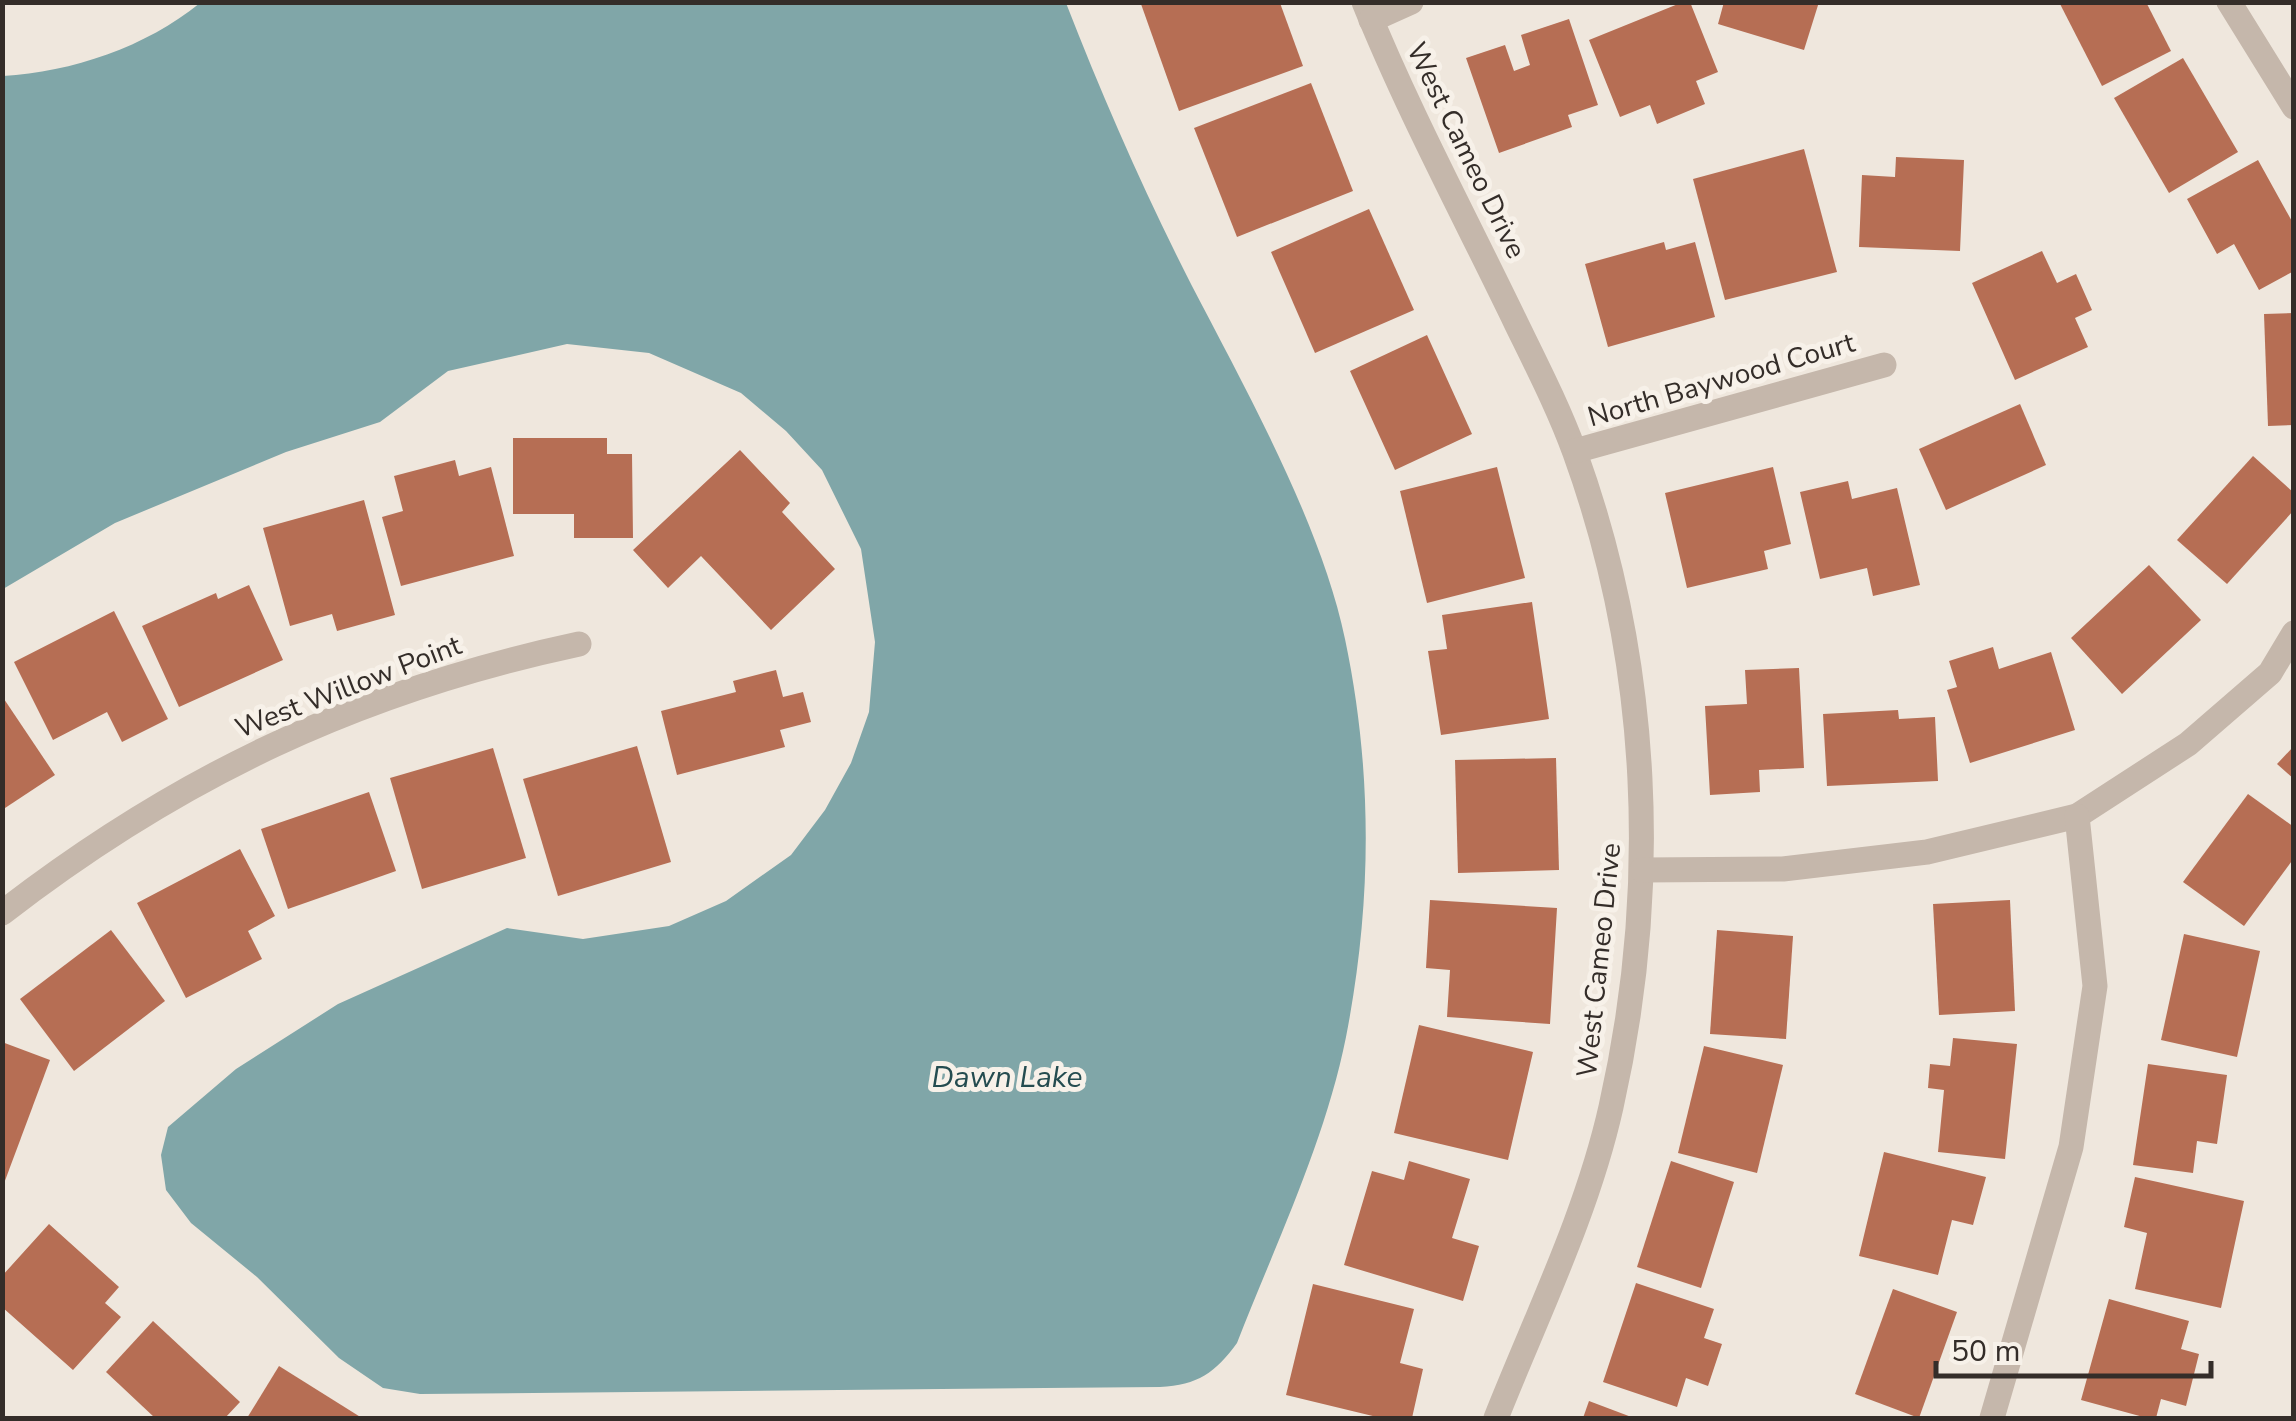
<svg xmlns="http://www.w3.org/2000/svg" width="2296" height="1421" viewBox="0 0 2296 1421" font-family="'Nunito Sans',sans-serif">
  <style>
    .water { fill: #80a6a8 }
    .building { fill: #b66e54 }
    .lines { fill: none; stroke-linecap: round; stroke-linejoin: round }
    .minor { stroke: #c5b7ab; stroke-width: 25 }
    .labels { text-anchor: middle; stroke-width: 10; stroke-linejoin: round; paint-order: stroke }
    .street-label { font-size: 28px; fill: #342d29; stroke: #f7f1e9 }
    .water-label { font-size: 30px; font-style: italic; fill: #244c50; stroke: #f7f1e9 }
  </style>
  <rect width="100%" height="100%" fill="#efe7dd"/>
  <!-- water -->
  <path class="water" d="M200 3H1066C1103 98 1145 194 1192 286 1246 390 1321 524 1345 639 1373 772 1372 904 1346 1037 1325 1142 1276 1243 1237 1343 1215 1373 1198 1385 1160 1387L420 1394 383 1388 339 1358 257 1277 191 1223 166 1190 161 1155 168 1127 236 1069 338 1004 507 928 583 939 669 926 726 901 791 855 825 810 851 763 869 712 875 642 861 549 822 470 786 431 741 393 649 353 567 344 448 371 380 422 286 452 115 523 3 589V76C72 72 146 47 200 3Z"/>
  <!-- building -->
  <g class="building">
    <path d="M1683 2H1690L1718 72 1696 81 1705 104 1657 124 1650 105 1620 117 1589 40Z"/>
    <path d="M1724 2H1819L1804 50 1718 24Z"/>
    <path d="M2059 2H2146L2171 51 2102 86Z"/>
    <path d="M1280 3 1303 66 1179 111 1141 4Z"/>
    <path d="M1569 19 1598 105 1568 115 1572 127 1499 153 1466 58 1505 45 1514 71 1530 65 1521 35Z"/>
    <path d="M2183 58 2238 152 2169 193 2114 98Z"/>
    <path d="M1311 83 1353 191 1237 237 1194 128Z"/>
    <path d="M1804 149 1837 272 1725 300 1693 179Z"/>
    <path d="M1896 157 1964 160 1960 251 1859 247 1862 175 1895 177Z"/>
    <path d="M2258 160 2294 225V271L2259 290 2234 244 2217 254 2187 199Z"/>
    <path d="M1369 209 1414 310 1315 353 1271 252Z"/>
    <path d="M1664 242 1666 250 1695 242 1715 317 1608 347 1585 264Z"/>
    <path d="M2042 251 2057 283 2076 274 2092 310 2075 318 2088 347 2015 380 1972 283Z"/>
    <path d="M2294 313V425L2268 426 2264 314Z"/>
    <path d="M1427 335 1472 434 1395 470 1350 371Z"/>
    <path d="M2020 404 2046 465 1946 510 1919 449Z"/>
    <path d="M513 438H607V454H632L633 538H574V514H513Z"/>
    <path d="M740 450 790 503 782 512 835 569 771 630 701 556 668 588 633 550Z"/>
    <path d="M2253 456 2294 493V510L2227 584 2177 540Z"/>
    <path d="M455 460 459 476 491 467 514 556 401 586 382 517 403 511 394 476Z"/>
    <path d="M1497 467 1525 578 1427 603 1400 491Z"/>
    <path d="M1773 467 1791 544 1764 551 1768 569 1687 588 1665 493Z"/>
    <path d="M1848 481 1852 499 1897 488 1920 585 1873 596 1867 568 1820 579 1800 492Z"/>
    <path d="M364 500 395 615 337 631 332 614 290 626 263 528Z"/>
    <path d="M2149 565 2201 620 2122 694 2071 638Z"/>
    <path d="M249 585 283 660 179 707 142 626 216 593 218 599Z"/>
    <path d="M1532 602 1549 719 1441 735 1428 651 1447 649 1442 615Z"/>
    <path d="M114 611 168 719 122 742 107 712 53 740 14 662Z"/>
    <path d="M1993 647 1999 669 2051 652 2075 730 1970 763 1947 690 1957 687 1949 661Z"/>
    <path d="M1799 668 1804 768 1759 770 1760 792 1710 795 1705 706 1747 704 1745 670Z"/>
    <path d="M776 670 783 697 803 692 811 722 780 730 785 747 677 775 661 711 736 692 733 681Z"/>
    <path d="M2 696 55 775 2 810Z"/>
    <path d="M1898 710 1899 719 1935 717 1938 781 1827 786 1823 714Z"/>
    <path d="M637 746 671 862 558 896 523 779Z"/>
    <path d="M2294 746V779L2277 764Z"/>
    <path d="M493 748 526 858 422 889 390 778Z"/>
    <path d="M1556 758 1559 870 1458 873 1455 760Z"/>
    <path d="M369 792 396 871 288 909 261 829Z"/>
    <path d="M2248 794 2294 827V858L2244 926 2183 882Z"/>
    <path d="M240 849 275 916 248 931 262 959 186 998 137 903Z"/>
    <path d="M1430 900 1557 908 1550 1024 1447 1017 1450 970 1426 968Z"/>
    <path d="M2010 900 2015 1011 1939 1015 1933 904Z"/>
    <path d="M111 930 165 1001 74 1071 20 999Z"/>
    <path d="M1717 930 1793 936 1786 1039 1710 1034Z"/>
    <path d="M2184 934 2260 951 2237 1057 2161 1040Z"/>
    <path d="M1419 1025 1533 1052 1508 1160 1394 1133Z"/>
    <path d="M1953 1038 2017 1044 2005 1159 1938 1152 1944 1090 1928 1088 1930 1064 1950 1066Z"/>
    <path d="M2 1042 50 1060 3 1186H2Z"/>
    <path d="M1704 1046 1783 1065 1757 1173 1678 1153Z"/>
    <path d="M2148 1064 2227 1075 2217 1144 2197 1141 2193 1173 2133 1165Z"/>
    <path d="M1884 1152 1986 1177 1973 1225 1952 1220 1938 1275 1859 1256Z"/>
    <path d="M1409 1161 1470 1179 1452 1238 1479 1246 1463 1301 1344 1265 1372 1171 1404 1180Z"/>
    <path d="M1671 1161 1734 1182 1701 1288 1637 1267Z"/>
    <path d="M2135 1177 2244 1201 2221 1308 2135 1289 2147 1233 2124 1227Z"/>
    <path d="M49 1224 119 1287 105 1303 121 1317 73 1370 2 1307V1276Z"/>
    <path d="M1636 1283 1714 1309 1704 1338 1722 1344 1708 1386 1686 1378 1677 1407 1603 1382Z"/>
    <path d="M1313 1284 1414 1309 1400 1363 1423 1369 1412 1418H1381L1286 1395Z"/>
    <path d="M1893 1289 1957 1312 1919 1418 1855 1394Z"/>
    <path d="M2109 1299 2189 1321 2181 1349 2199 1354 2186 1406 2161 1399 2156 1418H2147L2081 1400Z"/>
    <path d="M153 1321 240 1402 225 1418H155L106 1372Z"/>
    <path d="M279 1366 362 1418H247Z"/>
    <path d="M1589 1401 1634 1418H1583Z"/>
  </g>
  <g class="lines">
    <!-- minor -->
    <g class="minor">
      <path d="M1364 2C1408 111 1465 217 1516 323 1537 366 1559 409 1575 453 1651 663 1660 890 1611 1107 1587 1214 1536 1317 1496 1418"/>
      <path d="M2229 2 2294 107"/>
      <path d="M1371 20 1411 2"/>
      <path d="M1575 451 1884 365"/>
      <path d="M1642 870 1783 869 1927 852 2077 816 2188 744 2270 673 2294 633"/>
      <path d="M2 913C179 776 359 691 579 644"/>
      <path d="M1992 1418 2071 1147 2095 986 2077 816"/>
    </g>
  </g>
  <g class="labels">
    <!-- street labels -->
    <g class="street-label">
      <text transform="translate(1467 150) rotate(64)" y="10">West Cameo Drive</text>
      <text transform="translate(1721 379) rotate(-16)" y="10">North Baywood Court</text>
      <text transform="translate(348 686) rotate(-21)" y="10">West Willow Point</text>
      <text transform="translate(1598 960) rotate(-84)" y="10">West Cameo Drive</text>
    </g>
    <!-- water labels -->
    <g class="water-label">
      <text x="1007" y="1087">Dawn Lake</text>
    </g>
  </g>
  <!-- border -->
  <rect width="2296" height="1421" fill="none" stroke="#342d29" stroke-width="10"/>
  <!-- scale -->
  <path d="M1936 1361v15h275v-15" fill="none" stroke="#342d29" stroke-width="5"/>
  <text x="1951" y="1361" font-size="30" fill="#342d29" stroke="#f7f1e9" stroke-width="8" paint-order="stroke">50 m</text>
</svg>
